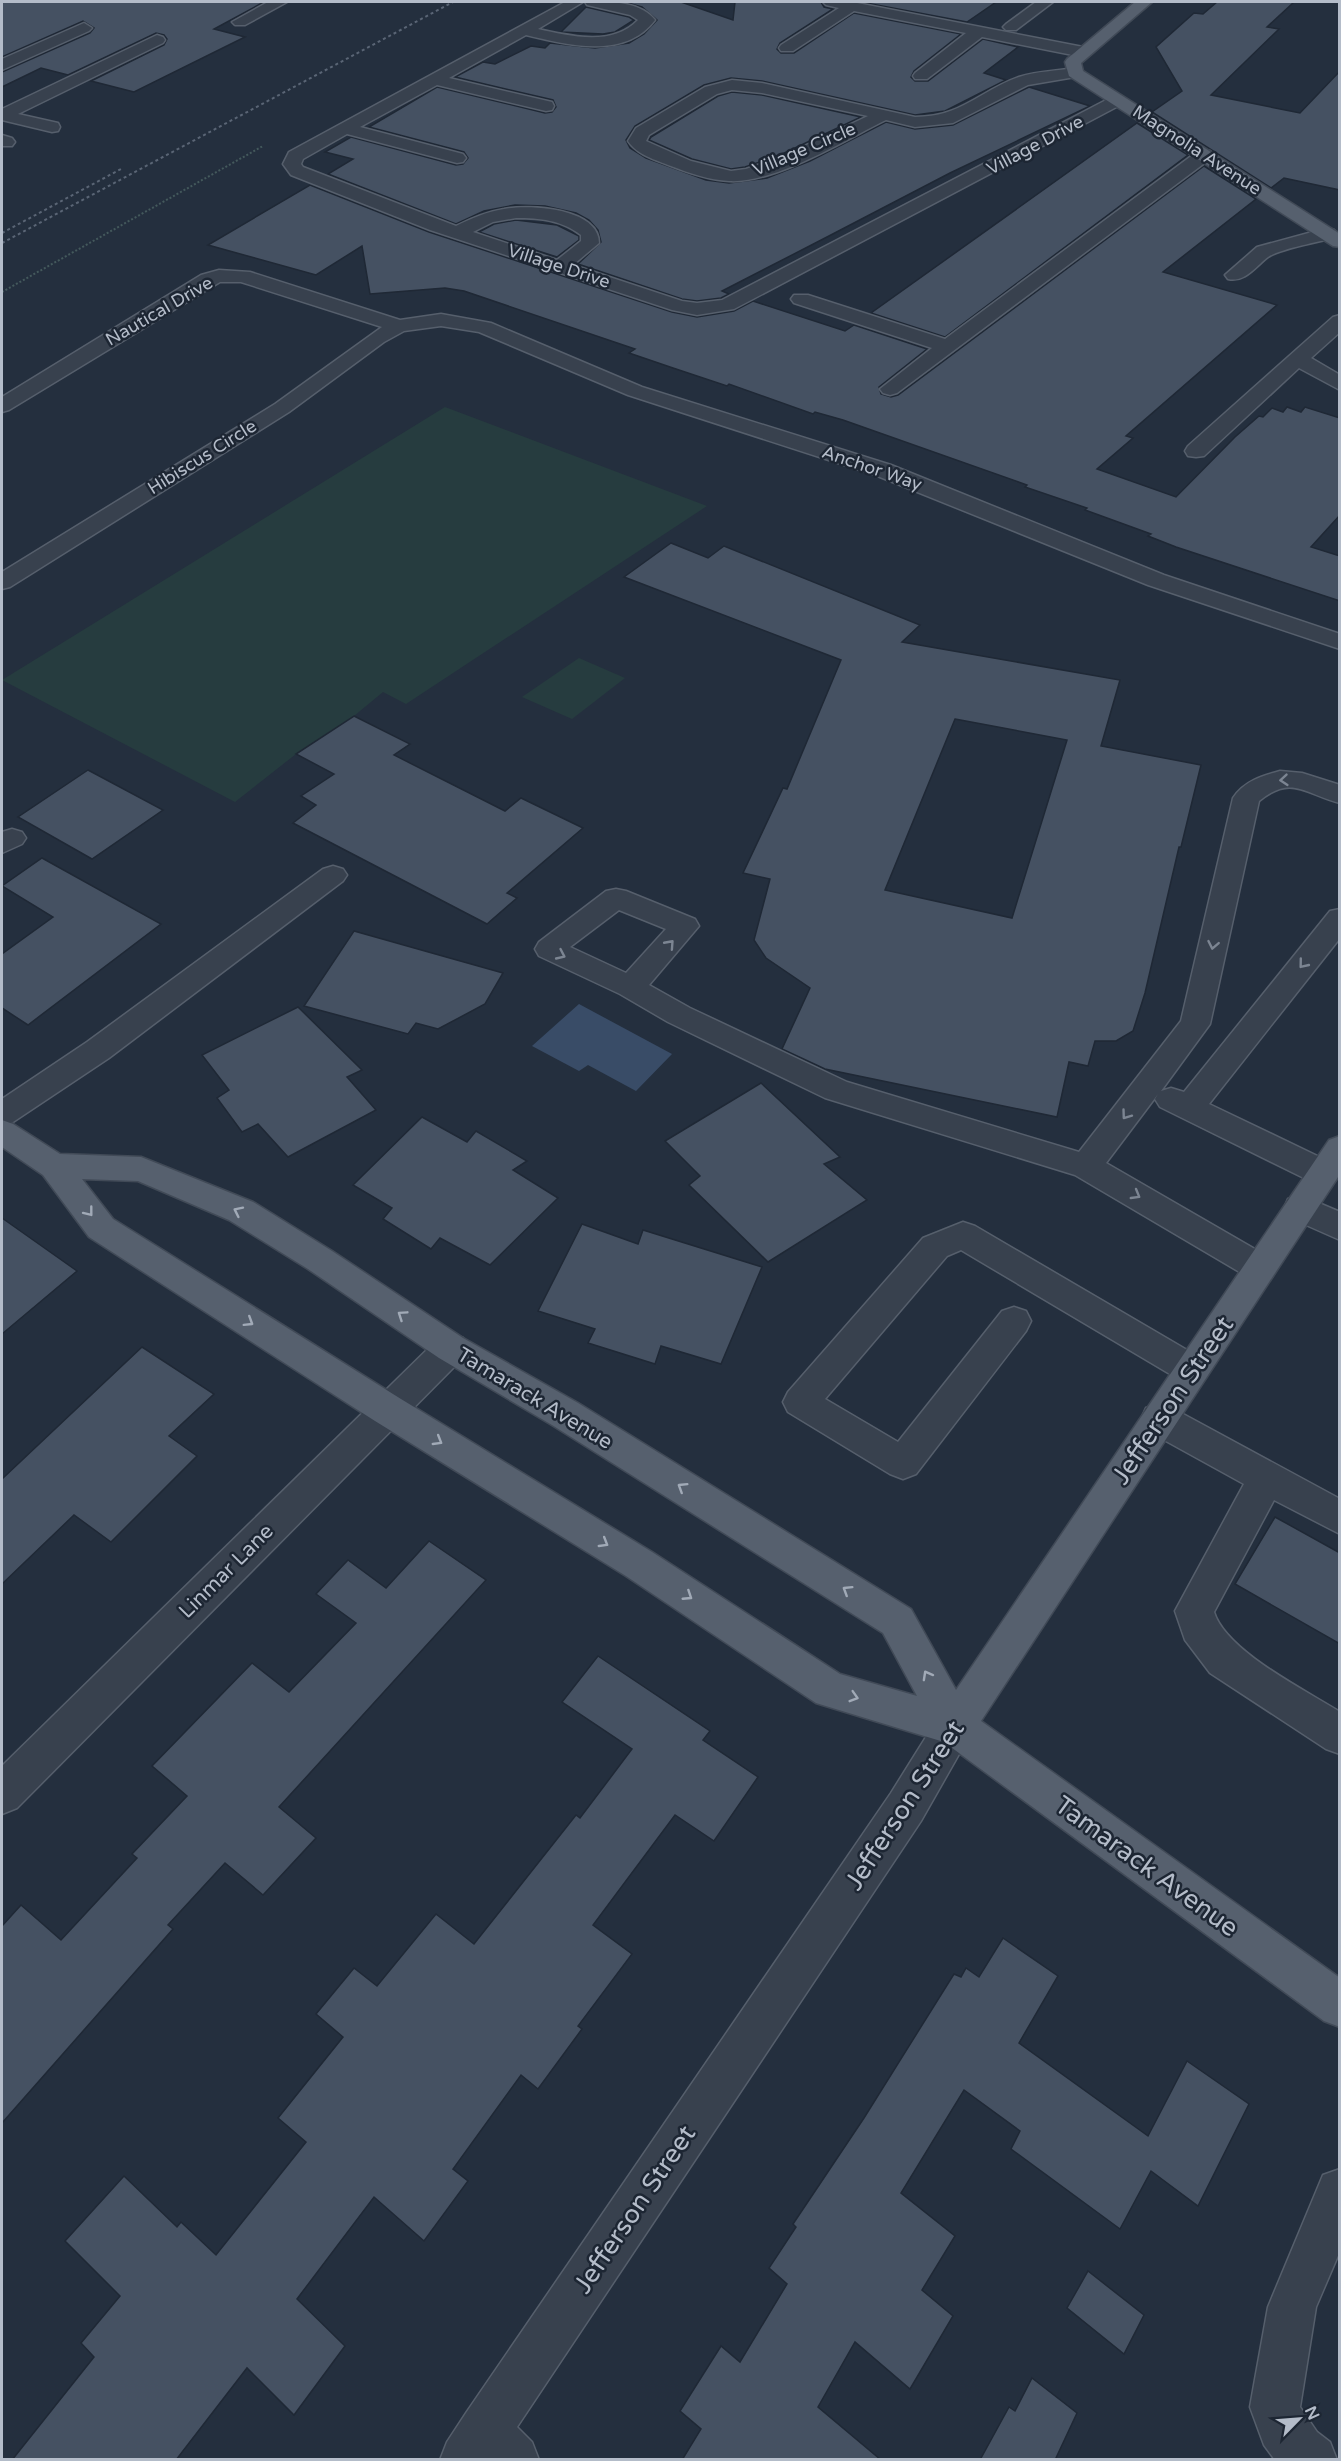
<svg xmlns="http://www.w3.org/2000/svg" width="1341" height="2461" viewBox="0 0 1341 2461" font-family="'Varela Round',sans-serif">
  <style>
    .green { fill: #263c3f }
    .water { fill: #394c67 }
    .building { fill: #455162; stroke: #1f2835; stroke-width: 1.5; fill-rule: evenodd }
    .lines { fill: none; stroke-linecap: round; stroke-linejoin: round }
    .minor-casing { stroke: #565f6c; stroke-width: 3 }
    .major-casing { stroke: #414a57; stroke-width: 3 }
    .path { stroke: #44595c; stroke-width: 2; stroke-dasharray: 2 2; stroke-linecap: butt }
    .minor { fill: #38414e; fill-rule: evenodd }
    .major { fill: #56606e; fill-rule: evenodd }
    .rail { stroke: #5a6575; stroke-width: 2; stroke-dasharray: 3 3; stroke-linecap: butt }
    .oneway { stroke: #7c8592 }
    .oneway2 { stroke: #a1aab7 }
    .labels { text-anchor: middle; stroke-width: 5; stroke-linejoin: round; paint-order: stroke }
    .far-street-label { font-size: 18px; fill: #b4bcc9; stroke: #1d2633 }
    .street-label { font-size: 21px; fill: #b4bcc9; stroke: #1d2633 }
    .near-street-label { font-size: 26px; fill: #b4bcc9; stroke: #1d2633 }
  </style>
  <rect width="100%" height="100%" fill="#242f3e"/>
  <!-- green -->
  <g class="green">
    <path d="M445 407 707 506 406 704 383 692 354 716 296 754 235 802 2 680Z"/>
    <path d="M579 658 625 678 572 719 522 697Z"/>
  </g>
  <!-- water -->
  <path class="water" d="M579 1004 672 1054 636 1091 588 1065 579 1071 532 1046Z"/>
  <!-- building -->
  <g class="building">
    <path d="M2 2H264L214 29 245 37 134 92 91 81 164 45 167 39 164 35 156 33 68 75 41 68 2 87V72L90 33 94 28 83 21 2 57Z"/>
    <path d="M624 2H681L733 20 735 2H821L824 7 833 9 780 43 777 49 781 53H794L854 13 961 34 914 71 911 77 915 81H928L983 39 1018 47 984 73 1006 80 945 111 915 115 762 81 731 78 704 85 635 126 626 140 630 148 646 158 706 180 729 183 767 178 810 161 886 122 915 129 953 125 1029 87 1090 106 950 173 827 237 722 291 729 294 721 298 697 301 682 299 578 264 601 242 598 230 589 220 576 213 545 206 515 205 484 211 456 224 328 174 353 159 325 152 351 137 456 165 463 164 468 158 464 152 369 127 437 87 545 113 552 112 556 107 553 100 455 77 483 62 495 64 531 46 545 48 550 43 595 48 629 43 644 34 657 20 642 7Z"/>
    <path d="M861 2H996L967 22Z"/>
    <path d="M1217 2H1294L1267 27 1279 29 1211 95 1300 113 1340 71V190L1284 178 1271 188 1152 112 1182 91 1156 47 1194 13 1203 14Z"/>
    <path d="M586 7 629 17 634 20 615 32 603 34 561 32Z"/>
    <path d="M732 92 762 95 861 117 780 155 745 167 731 169 692 159 649 140 651 137 718 96Z"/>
    <path d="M1137 123 1188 155 945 337 871 313Z"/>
    <path d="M1204 166 1256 199 1163 272 1277 305 1126 436 1133 438 1097 469 1176 497 1235 437 1259 416 1263 417 1272 408 1283 412 1287 407 1301 412 1305 407 1340 418V515L1311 547 1340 556V601L1176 547 1148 536 1151 534 1085 510 1087 508 1025 487 1027 485 843 420 815 412 813 414 729 384 727 386 673 368 629 353 635 349 464 291 445 288 370 294 362 246 316 275 208 245 310 185 429 232 672 312 697 317 734 311 753 301 845 331 854 325 927 349 879 387 881 394 891 397 898 395Z"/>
    <path d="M516 220 557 225 579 236V240L557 257 479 232 494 224Z"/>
    <path d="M671 543 708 558 724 546 920 625 902 642 1120 680 1101 746 1201 765 1181 847H1179L1145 993 1133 1031 1116 1041H1095L1088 1066 1069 1062 1057 1117 825 1069 782 1049 810 988 766 958 754 940 770 879 743 873 783 788 787 789 841 660 624 577ZM955 719 1067 740 1012 918 885 890Z"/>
    <path d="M354 716 410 744 394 755 505 811 521 798 583 828 507 893 517 898 487 924 293 823 316 805 301 796 334 774 296 754Z"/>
    <path d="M88 770 163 810 92 859 18 817Z"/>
    <path d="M42 858 161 924 28 1025 2 1008V954L53 917 2 886Z"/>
    <path d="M354 931 439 955 503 973 485 1004 438 1029 416 1023 408 1034 304 1006Z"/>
    <path d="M298 1007 362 1070 347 1077 376 1110 288 1157 258 1124 242 1132 217 1098 229 1090 202 1055Z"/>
    <path d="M761 1083 840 1157 824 1164 867 1200 768 1262 689 1185 700 1176 665 1141Z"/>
    <path d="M422 1117 467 1142 476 1131 527 1161 513 1170 558 1198 490 1265 440 1238 431 1249 383 1219 392 1208 353 1185Z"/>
    <path d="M2 1218 77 1271 2 1334Z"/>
    <path d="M582 1224 638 1244 643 1230 762 1267 721 1364 661 1346 655 1364 588 1343 595 1329 538 1311Z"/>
    <path d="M142 1347 214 1394 169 1436 197 1456 111 1542 74 1515 2 1584V1479Z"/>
    <path d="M1275 1517 1340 1553V1644L1235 1584Z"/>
    <path d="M429 1541 486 1580 279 1807 316 1838 263 1895 225 1863 168 1925 173 1929 2 2123V1926L21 1905 61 1940 137 1858 132 1854 187 1796 152 1766 252 1663 289 1692 356 1623 316 1594 348 1560 386 1588Z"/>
    <path d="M598 1656 710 1731 703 1740 758 1777 714 1841 675 1815 593 1925 632 1954 578 2026 582 2029 538 2089 521 2075 453 2169 468 2181 424 2241 374 2197 297 2299 345 2346 294 2415 247 2368 176 2460H12L94 2357 81 2343 120 2296 65 2241 124 2176 177 2227 181 2222 216 2255 306 2142 278 2118 343 2037 316 2014 354 1968 377 1986 436 1914 474 1944 576 1815 580 1818 632 1749 562 1702Z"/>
    <path d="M1003 1938 1058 1976 1019 2043 1148 2136 1187 2061 1249 2104 1198 2206 1151 2171 1120 2229 1011 2149 1020 2131 964 2090 901 2193 955 2236 922 2290 953 2316 910 2389 855 2342 818 2407 881 2460H682L701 2429 680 2411 721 2346 740 2362 787 2284 769 2268 796 2227 793 2224 864 2118 954 1974 961 1977 966 1968 979 1977Z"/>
    <path d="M1088 2271 1144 2315 1124 2354 1067 2308Z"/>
    <path d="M1032 2378 1077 2413 1055 2460H980L1009 2407 1015 2411Z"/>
  </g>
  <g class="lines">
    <defs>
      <g id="minor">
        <path d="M268 2H287L245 25H235L232 22Z"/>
        <path d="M565 2H583L538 29C570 36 612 47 638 20L630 15 587 5 585 2C608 2 639 0 655 20 625 60 567 45 526 35L449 78 552 102 554 106 552 110 546 111 437 85 360 127 463 154 466 158 463 162 457 163 347 134 303 159 301 164 303 167 456 226C472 218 486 212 504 209 529 204 599 208 599 243L573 265 682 301 697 303 722 300 1112 97 1118 95 1126 100 1124 103 734 309 697 315 672 310 430 230 291 175 283 164 289 152ZM516 218C540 218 561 220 581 235V241L557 260 473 232 493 222Z"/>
        <path d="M823 2H852L1083 47 1091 52 1083 57 982 37 927 79H915L913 76 915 73 966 33 854 11 793 51H781L779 48 781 45 839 8 826 5Z"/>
        <path d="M1036 2H1053L1016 30H1006L1003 27 1006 24Z"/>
        <path d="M84 23 92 28 89 31 2 70V59Z"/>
        <path d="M157 35 163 37 165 40 163 43 18 114 58 123 60 127 58 131 52 132 2 120V109Z"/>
        <path d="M1075 68 1083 73 1081 76 1028 85 953 123 915 127 886 120C845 140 774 184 729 181 709 180 689 173 671 166 656 160 637 155 628 141L636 128 705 87 732 80 762 83 915 117C962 117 979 91 1019 77 1036 71 1057 71 1075 68ZM732 90 762 93 868 116 781 157 746 169 731 171 691 161 646 141 649 135 717 94Z"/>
        <path d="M2 135 12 138 15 142 12 146H2Z"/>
        <path d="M1204 150 1210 151 1213 155 1210 159 897 393 890 395 883 393 880 389 932 348 794 303 791 299 794 295H808L945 339 1198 151Z"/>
        <path d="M1327 228 1334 230 1336 234 1334 238C1318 242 1280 249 1268 257 1256 266 1245 283 1228 279L1225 275 1257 247Z"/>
        <path d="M219 270 250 272 400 320 441 314 491 323 642 387 891 465 1164 575 1340 634V649L1148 585 875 475 628 395 479 332 441 326 404 331 384 342 289 412 10 587 2 589V572L275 404 382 327 241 282H220L9 410 2 412V397L201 275Z"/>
        <path d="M1340 315V332L1311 358 1340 375V390L1299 368 1204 456 1196 457 1188 456 1185 451 1188 446 1333 317Z"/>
        <path d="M1280 771 1302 773 1340 785V803C1305 794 1292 774 1259 801L1210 1024 1161 1091 1171 1088 1184 1092 1330 911 1340 909V938L1209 1104 1334 1164 1339 1173 1334 1182 1323 1185 1312 1182 1160 1107 1155 1099 1158 1094 1106 1163 1272 1259 1277 1268 1272 1277 1260 1281 1248 1277 1075 1175 825 1098 668 1022 620 994 539 956 535 949 539 942 606 891 616 889 626 891 695 919 699 926 649 985 690 1008 847 1082 1079 1152 1181 1021 1233 798C1244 781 1262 776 1280 771ZM619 910 666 929 626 973 570 947Z"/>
        <path d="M12 829 22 832 26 838 22 844 2 853V832Z"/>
        <path d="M333 866 343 869 347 875 343 881 109 1058 13 1122 2 1125V1099L87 1042 323 869Z"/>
        <path d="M1300 1195 1340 1212V1240L1288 1217 1284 1208 1288 1199Z"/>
        <path d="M963 1222 975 1226 1204 1360 1210 1370 1204 1380 1192 1384 1180 1380 961 1250 947 1256 825 1399 898 1442 1002 1311 1014 1307 1026 1311 1031 1321 1026 1331 916 1474 903 1479 890 1474 788 1412 783 1402 788 1392 923 1238Z"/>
        <path d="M451 1334 463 1338 468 1348 463 1358 17 1808 2 1814V1766L439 1338Z"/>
        <path d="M1159 1404 1172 1408 1340 1499V1534L1274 1500 1214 1612C1226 1651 1305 1690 1340 1712V1754L1326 1749 1210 1673 1185 1640 1175 1611 1244 1484 1146 1430 1141 1419 1146 1408Z"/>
        <path d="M955 1707 969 1713 975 1726 921 1821 517 2427 532 2442 539 2460H440L447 2442 466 2413 891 1793 941 1713Z"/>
        <path d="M1340 2169V2251L1316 2307 1300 2407 1317 2432 1330 2442 1337 2460H1275L1264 2445 1250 2407 1268 2307 1323 2175Z"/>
      </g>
      <g id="major">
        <path d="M1135 2H1152L1081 63 1083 71 1340 234V247L1333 246 1069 76 1065 62 1067 59Z"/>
        <path d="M2 1120 13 1124 60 1154 141 1157 253 1202 332 1251 463 1338 578 1403 911 1609 956 1690 1329 1140 1340 1136V1174L981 1721 1340 1978V2027L1324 2021 944 1742 816 1703 626 1576 375 1421 89 1237 43 1175 2 1147ZM82 1179 138 1181 229 1220 308 1269 439 1358 552 1425 883 1633 917 1696 840 1674 652 1552 401 1399 113 1219Z"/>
      </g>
    </defs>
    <!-- minor casing -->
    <use href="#minor" class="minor-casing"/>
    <!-- major casing -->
    <use href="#major" class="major-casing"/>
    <!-- path -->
    <path class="path" d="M2 292 263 146"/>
    <!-- minor -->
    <use href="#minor" class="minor"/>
    <!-- major -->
    <use href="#major" class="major"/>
    <!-- rail -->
    <g class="rail">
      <path d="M2 233 121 169"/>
      <path d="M2 243 453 2"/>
    </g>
  </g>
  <!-- one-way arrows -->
  <defs><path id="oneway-chevron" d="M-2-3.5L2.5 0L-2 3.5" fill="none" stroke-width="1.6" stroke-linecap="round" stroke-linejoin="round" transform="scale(1.5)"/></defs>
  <g class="oneway">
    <use href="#oneway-chevron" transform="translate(1284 780) rotate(175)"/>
    <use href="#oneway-chevron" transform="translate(670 944) rotate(-48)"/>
    <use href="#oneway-chevron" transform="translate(1213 945) rotate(101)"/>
    <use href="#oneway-chevron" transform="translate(561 955) rotate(25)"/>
    <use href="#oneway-chevron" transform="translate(1303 964) rotate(129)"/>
    <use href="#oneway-chevron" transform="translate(1126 1115) rotate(126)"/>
    <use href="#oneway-chevron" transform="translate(1136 1195) rotate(30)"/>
  </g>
  <g class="oneway2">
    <use href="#oneway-chevron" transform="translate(238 1211) rotate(-154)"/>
    <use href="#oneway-chevron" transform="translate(89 1212) rotate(52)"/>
    <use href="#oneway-chevron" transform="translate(402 1315) rotate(-146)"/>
    <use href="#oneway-chevron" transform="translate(249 1322) rotate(32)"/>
    <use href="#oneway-chevron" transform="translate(438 1441) rotate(31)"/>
    <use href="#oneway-chevron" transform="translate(682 1487) rotate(-148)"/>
    <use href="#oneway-chevron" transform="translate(604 1543) rotate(31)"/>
    <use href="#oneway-chevron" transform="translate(847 1590) rotate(-148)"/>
    <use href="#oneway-chevron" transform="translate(688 1596) rotate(33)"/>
    <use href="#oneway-chevron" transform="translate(927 1675) rotate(-119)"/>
    <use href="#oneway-chevron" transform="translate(854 1697) rotate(17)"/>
  </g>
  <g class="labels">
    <!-- far-street labels -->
    <g class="far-street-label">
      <text transform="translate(1035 145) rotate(-28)" y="6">Village Drive</text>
      <text transform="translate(804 149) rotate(-23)" y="6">Village Circle</text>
      <text transform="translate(1197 150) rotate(33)" y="6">Magnolia Avenue</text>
      <text transform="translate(559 266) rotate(18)" y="6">Village Drive</text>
      <text transform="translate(159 311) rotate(-30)" y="6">Nautical Drive</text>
      <text transform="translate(202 457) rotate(-32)" y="6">Hibiscus Circle</text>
      <text transform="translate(872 468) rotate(19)" y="6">Anchor Way</text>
    </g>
    <!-- street labels -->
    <g class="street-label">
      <text transform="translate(535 1398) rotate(31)" y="7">Tamarack Avenue</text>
      <text transform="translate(226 1571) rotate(-45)" y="7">Linmar Lane</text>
    </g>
    <!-- near-street labels -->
    <g class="near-street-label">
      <text transform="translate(1172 1400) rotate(-56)" y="9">Jefferson Street</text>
      <text transform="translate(904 1805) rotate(-57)" y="9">Jefferson Street</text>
      <text transform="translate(1147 1866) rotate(36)" y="9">Tamarack Avenue</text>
      <text transform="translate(634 2209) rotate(-56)" y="9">Jefferson Street</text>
    </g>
  </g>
  <!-- border -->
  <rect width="1341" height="2461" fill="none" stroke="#b4bcc9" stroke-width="6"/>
  <!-- north arrow -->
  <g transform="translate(1299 2419) rotate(65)" stroke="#1d2633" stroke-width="4.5" paint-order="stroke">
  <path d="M0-4.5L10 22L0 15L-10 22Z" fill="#b4bcc9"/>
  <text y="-9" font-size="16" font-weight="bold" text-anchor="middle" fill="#b4bcc9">N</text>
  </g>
</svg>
